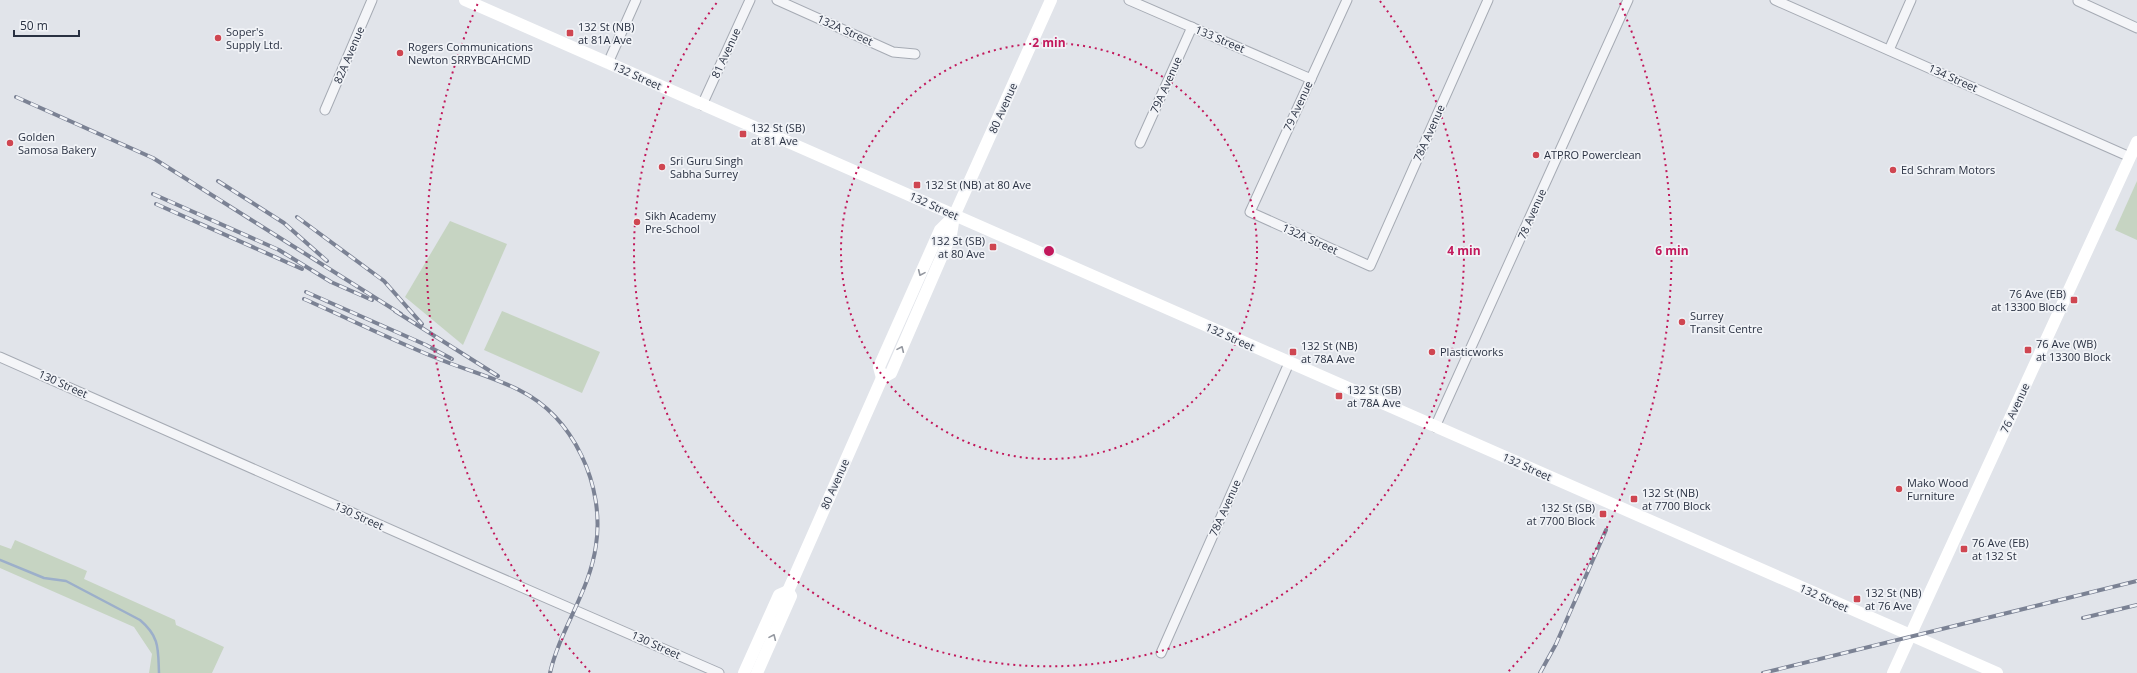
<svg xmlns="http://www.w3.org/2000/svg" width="2137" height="673" viewBox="0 0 2137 673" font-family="'Open Sans',sans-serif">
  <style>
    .green { fill: #c6d4c2 }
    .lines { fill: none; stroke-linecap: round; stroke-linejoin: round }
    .stream { stroke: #9cafca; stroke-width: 2.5 }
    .street-casing { stroke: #a6abb4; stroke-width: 11 }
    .street { stroke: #f4f5f8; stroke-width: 9 }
    .secondary { stroke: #fff; stroke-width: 12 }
    .rail-casing { stroke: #7b8294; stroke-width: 4 }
    .rail { stroke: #f1f3f7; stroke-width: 2.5; stroke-dasharray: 8; stroke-linecap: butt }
    .oneway { stroke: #9498a0 }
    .ring { fill: none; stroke: #c2185b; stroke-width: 2; stroke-dasharray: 2 4 }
    .poi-dot { fill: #cf4651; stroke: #f1f3f7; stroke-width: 1.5 }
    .labels { text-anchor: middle; stroke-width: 3.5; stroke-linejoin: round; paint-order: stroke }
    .poi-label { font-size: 11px; fill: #293142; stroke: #f1f3f7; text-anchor: start }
    .street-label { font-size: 11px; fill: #293142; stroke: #f1f3f7 }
    .centre { fill: #c2185b; stroke: #f1f3f7; stroke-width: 2 }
    .ring-label { font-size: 12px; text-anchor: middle; font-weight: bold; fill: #c2185b; stroke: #f1f3f7; stroke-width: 3.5; stroke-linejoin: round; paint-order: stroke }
  </style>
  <rect width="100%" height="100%" fill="#e1e4ea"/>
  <!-- green -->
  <g class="green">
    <path d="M2137 181V240L2115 230Z"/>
    <path d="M450 221 507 244 463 345 405 297Z"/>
    <path d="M502 311 600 352 582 393 484 350Z"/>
    <path d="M15 540 87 571 84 579 175 620 176 625 224 647 212 673H149L152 654 134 627 0 568V545L11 549Z"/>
  </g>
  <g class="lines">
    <!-- stream -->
    <path class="stream" d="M0 560 44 578 66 581 140 620C160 637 158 649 159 673"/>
    <defs>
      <g id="street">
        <path d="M777 0 893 52 915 54"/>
        <path d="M1129 0 1311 79"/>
        <path d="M1347 0 1250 212 1370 266 1488 0"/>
        <path d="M1775 0 2130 157"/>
        <path d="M2078 1 2137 28"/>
        <path d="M1889 50 1911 0"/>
        <path d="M608 63 636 0"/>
        <path d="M702 105 750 0"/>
        <path d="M325 110 372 0"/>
        <path d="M1140 143 1192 27"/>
        <path d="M0 357 473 566 719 673"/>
        <path d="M1435 427 1628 0"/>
        <path d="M1161 653 1289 363"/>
      </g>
    </defs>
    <!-- street casing -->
    <use href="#street" class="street-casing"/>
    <!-- street -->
    <use href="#street" class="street"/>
    <!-- secondary -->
    <g class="secondary">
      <path d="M465 0 1997 673"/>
      <path d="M882 378 879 367 940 230 954 216"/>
      <path d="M788 591 882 378 891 373 951 235 954 216 1051 0"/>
      <path d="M744 673 779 595 788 591"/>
      <path d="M757 673 791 596 788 591"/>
      <path d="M1893 673 2137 142"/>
    </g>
    <defs>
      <g id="rail">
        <path d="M16 97 153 158 401 314"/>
        <path d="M218 181 284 223 327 261"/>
        <path d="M153 194 279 250 331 282 372 300"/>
        <path d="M156 204 302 269"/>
        <path d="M297 217 384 281 422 324"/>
        <path d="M306 292 426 345 452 359"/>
        <path d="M304 299C347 318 390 339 434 357 462 369 491 376 519 390 574 417 605 486 596 545 590 591 560 629 550 673"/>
        <path d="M395 311 498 376"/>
        <path d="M2083 618 2137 605"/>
        <path d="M1540 673 1556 644 1606 530"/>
        <path d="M1763 673 2137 581"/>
      </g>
    </defs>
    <!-- rail casing -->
    <use href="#rail" class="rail-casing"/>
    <!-- rail -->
    <use href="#rail" class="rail"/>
  </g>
  <!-- one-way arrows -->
  <defs><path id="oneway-chevron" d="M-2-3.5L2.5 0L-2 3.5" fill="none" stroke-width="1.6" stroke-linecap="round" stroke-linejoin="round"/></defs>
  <g class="oneway">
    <use href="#oneway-chevron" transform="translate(921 273) rotate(114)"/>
    <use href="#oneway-chevron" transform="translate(901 349) rotate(-66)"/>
    <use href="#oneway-chevron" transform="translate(773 637) rotate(-66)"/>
  </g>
  <!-- distance rings -->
  <g class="ring">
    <circle cx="1049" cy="251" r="208"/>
    <path d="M1380 1A415 415 0 1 1 718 1"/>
    <path d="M590 672A623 623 0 0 1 478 3M1620 3A623 623 0 0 1 1508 672"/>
  </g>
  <!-- markers -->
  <g class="poi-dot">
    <rect x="566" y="29" width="8" height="8" rx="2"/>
    <circle cx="218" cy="38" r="4"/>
    <circle cx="400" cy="53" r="4"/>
    <rect x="739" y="130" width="8" height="8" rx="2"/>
    <circle cx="10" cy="143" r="4"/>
    <circle cx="1536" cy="155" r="4"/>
    <circle cx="662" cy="167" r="4"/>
    <circle cx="1893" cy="170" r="4"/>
    <rect x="913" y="181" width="8" height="8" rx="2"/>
    <circle cx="637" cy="222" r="4"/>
    <rect x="989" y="243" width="8" height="8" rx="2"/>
    <rect x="2070" y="296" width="8" height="8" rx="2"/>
    <circle cx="1682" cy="322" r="4"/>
    <rect x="2024" y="346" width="8" height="8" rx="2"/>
    <rect x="1289" y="348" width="8" height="8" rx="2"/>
    <circle cx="1432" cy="352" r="4"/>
    <rect x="1335" y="392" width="8" height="8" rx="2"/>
    <circle cx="1899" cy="489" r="4"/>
    <rect x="1630" y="495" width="8" height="8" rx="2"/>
    <rect x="1599" y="510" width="8" height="8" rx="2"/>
    <rect x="1960" y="545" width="8" height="8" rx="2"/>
    <rect x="1853" y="595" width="8" height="8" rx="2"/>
  </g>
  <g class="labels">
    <!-- poi labels -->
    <g class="poi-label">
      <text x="578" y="31">132 St (NB)<tspan x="578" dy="13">at 81A Ave</tspan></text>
      <text x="226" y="36">Soper's<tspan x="226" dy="13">Supply Ltd.</tspan></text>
      <text x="408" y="51">Rogers Communications<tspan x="408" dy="13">Newton SRRYBCAHCMD</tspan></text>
      <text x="751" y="132">132 St (SB)<tspan x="751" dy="13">at 81 Ave</tspan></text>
      <text x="18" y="141">Golden<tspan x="18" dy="13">Samosa Bakery</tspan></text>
      <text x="1544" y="159">ATPRO Powerclean</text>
      <text x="670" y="165">Sri Guru Singh<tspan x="670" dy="13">Sabha Surrey</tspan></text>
      <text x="1901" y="174">Ed Schram Motors</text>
      <text x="925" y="189">132 St (NB) at 80 Ave</text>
      <text x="645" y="220">Sikh Academy<tspan x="645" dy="13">Pre-School</tspan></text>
      <text x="985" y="245" text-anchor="end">132 St (SB)<tspan x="985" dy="13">at 80 Ave</tspan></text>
      <text x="2066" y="298" text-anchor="end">76 Ave (EB)<tspan x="2066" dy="13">at 13300 Block</tspan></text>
      <text x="1690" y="320">Surrey<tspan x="1690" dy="13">Transit Centre</tspan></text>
      <text x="2036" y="348">76 Ave (WB)<tspan x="2036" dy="13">at 13300 Block</tspan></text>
      <text x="1301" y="350">132 St (NB)<tspan x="1301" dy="13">at 78A Ave</tspan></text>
      <text x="1440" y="356">Plasticworks</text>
      <text x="1347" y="394">132 St (SB)<tspan x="1347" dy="13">at 78A Ave</tspan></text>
      <text x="1907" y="487">Mako Wood<tspan x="1907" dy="13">Furniture</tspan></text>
      <text x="1642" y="497">132 St (NB)<tspan x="1642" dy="13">at 7700 Block</tspan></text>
      <text x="1595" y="512" text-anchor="end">132 St (SB)<tspan x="1595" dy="13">at 7700 Block</tspan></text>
      <text x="1972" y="547">76 Ave (EB)<tspan x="1972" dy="13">at 132 St</tspan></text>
      <text x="1865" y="597">132 St (NB)<tspan x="1865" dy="13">at 76 Ave</tspan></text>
    </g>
    <!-- street labels -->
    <g class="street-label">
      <text transform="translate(845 30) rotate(24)" y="4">132A Street</text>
      <text transform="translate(1220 39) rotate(23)" y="4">133 Street</text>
      <text transform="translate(726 53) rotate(-65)" y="4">81 Avenue</text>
      <text transform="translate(349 55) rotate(-67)" y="4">82A Avenue</text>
      <text transform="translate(637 76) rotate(24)" y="4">132 Street</text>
      <text transform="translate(1953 78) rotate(24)" y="4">134 Street</text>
      <text transform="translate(1166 85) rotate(-66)" y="4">79A Avenue</text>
      <text transform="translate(1298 106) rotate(-65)" y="4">79 Avenue</text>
      <text transform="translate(1003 108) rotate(-66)" y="4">80 Avenue</text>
      <text transform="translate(1429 133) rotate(-66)" y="4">78A Avenue</text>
      <text transform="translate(934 206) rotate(24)" y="4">132 Street</text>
      <text transform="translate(1532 214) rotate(-66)" y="4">78 Avenue</text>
      <text transform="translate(1310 239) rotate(24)" y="4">132A Street</text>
      <text transform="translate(1230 337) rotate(24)" y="4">132 Street</text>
      <text transform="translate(63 384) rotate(24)" y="4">130 Street</text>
      <text transform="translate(2015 408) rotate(-65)" y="4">76 Avenue</text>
      <text transform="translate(1527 467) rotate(24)" y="4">132 Street</text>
      <text transform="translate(835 484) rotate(-66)" y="4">80 Avenue</text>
      <text transform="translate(1225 508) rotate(-66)" y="4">78A Avenue</text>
      <text transform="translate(359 516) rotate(24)" y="4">130 Street</text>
      <text transform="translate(1824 598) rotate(24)" y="4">132 Street</text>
      <text transform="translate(656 645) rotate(24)" y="4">130 Street</text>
    </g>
  </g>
  <circle cx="1049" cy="251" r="6" class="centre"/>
  <g class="ring-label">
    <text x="1049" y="47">2 min</text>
    <text x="1464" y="255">4 min</text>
    <text x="1672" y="255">6 min</text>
  </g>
  <!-- scale -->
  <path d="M14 30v6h65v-6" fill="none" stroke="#293142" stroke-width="2"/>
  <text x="20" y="30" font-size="12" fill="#293142" stroke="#f1f3f7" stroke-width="3" paint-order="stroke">50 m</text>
</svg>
